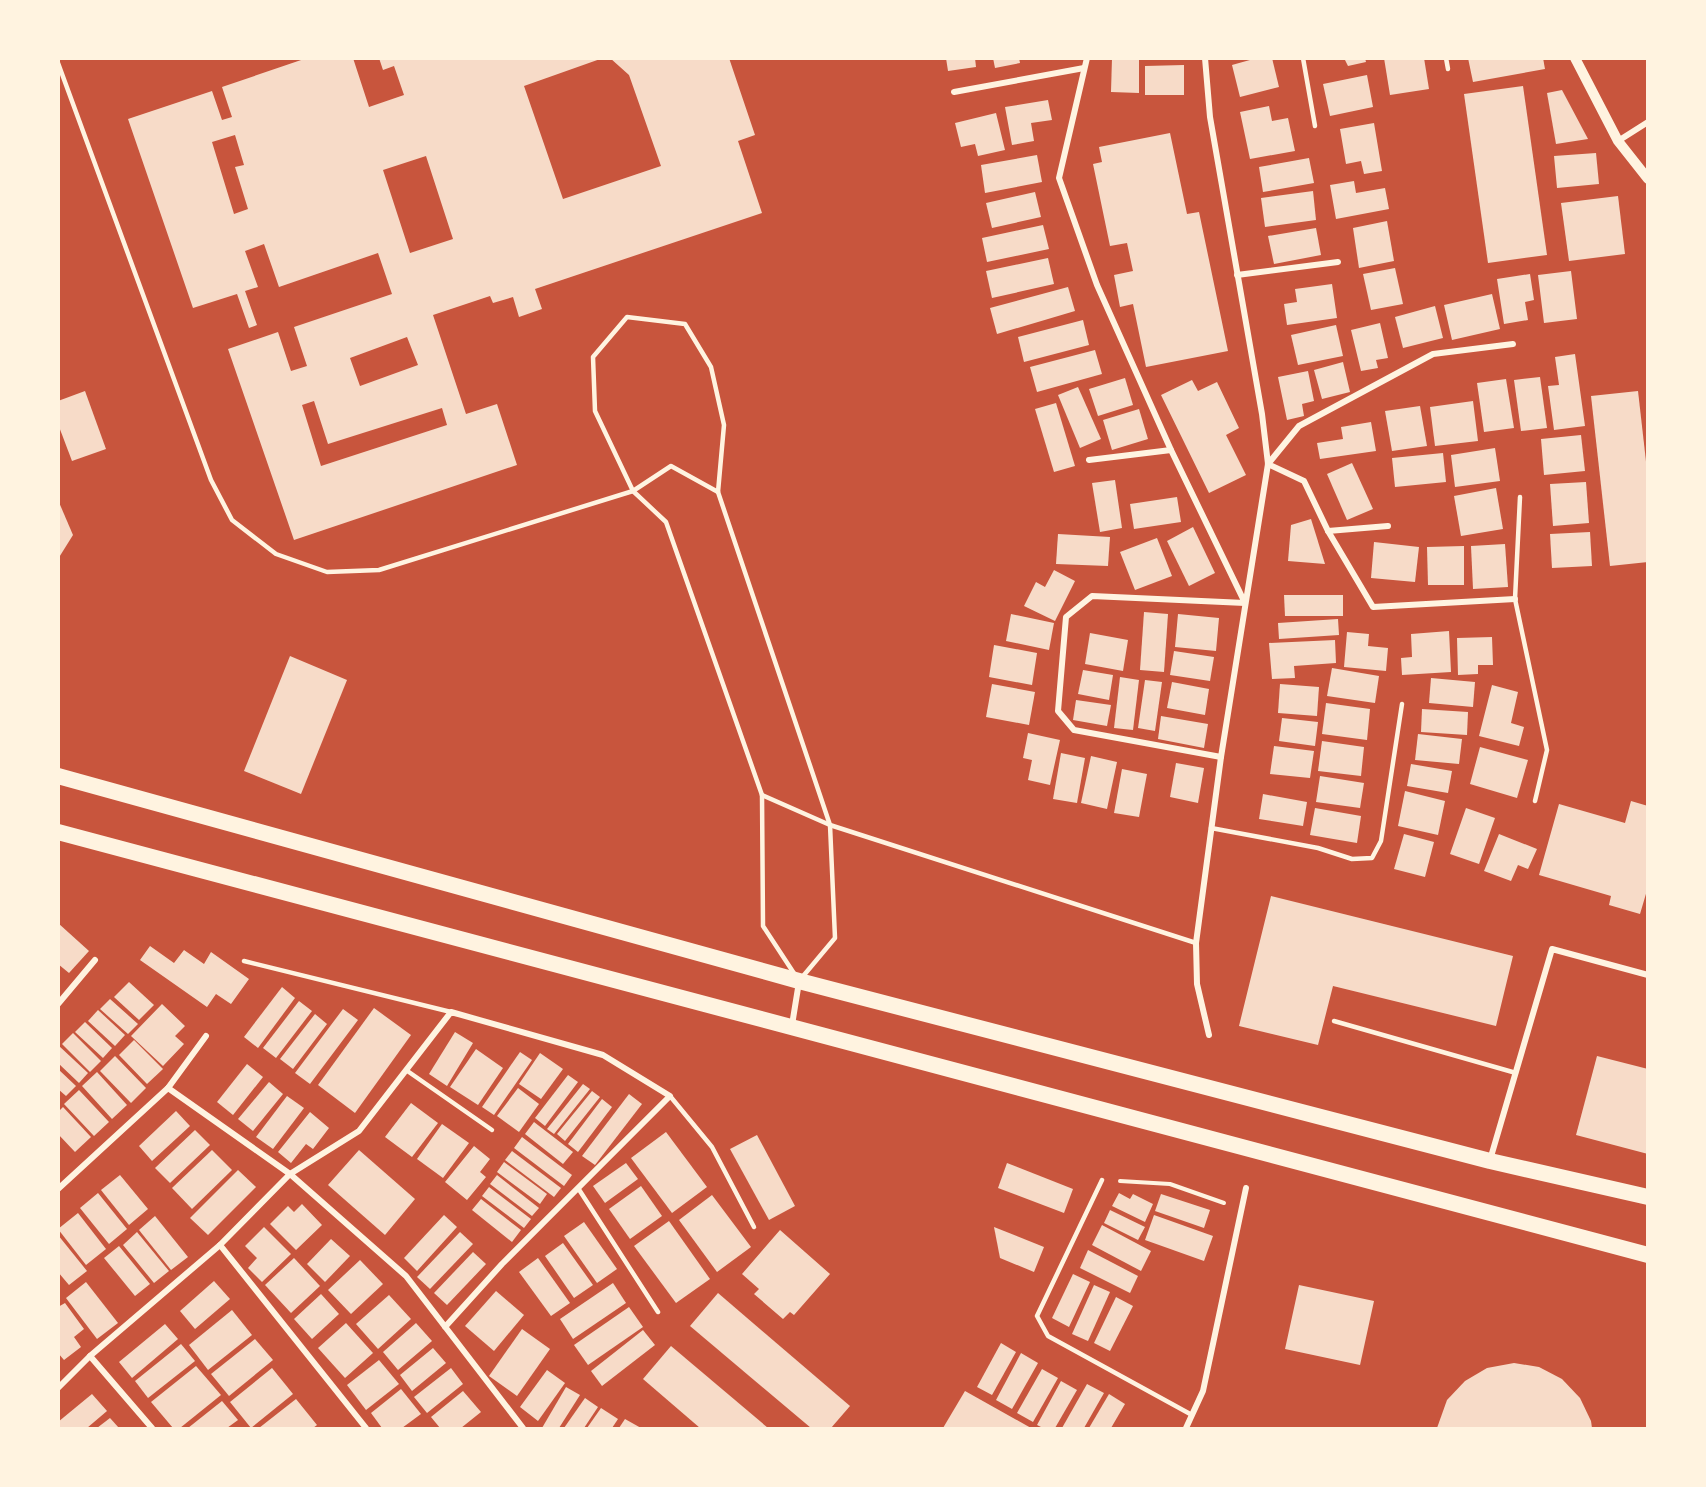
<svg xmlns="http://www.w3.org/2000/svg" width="1706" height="1487" viewBox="0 0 1706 1487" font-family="'Sofia Sans Condensed',sans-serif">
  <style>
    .building { fill: #f7dbc8; fill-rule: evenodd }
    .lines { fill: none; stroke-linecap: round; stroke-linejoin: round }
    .path { stroke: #fff3e0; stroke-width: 4 }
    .service { stroke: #fff3e0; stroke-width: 4.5 }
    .minor { stroke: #fff3e0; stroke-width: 6 }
    .tertiary { stroke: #fff3e0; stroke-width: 10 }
    .trunk { stroke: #fff3e0; stroke-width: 16 }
  </style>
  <rect width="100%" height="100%" fill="#c8553d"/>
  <!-- building -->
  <g class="building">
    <path d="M307 58H353L369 107 404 95 394 66 383 70 379 58H603L524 86 563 199 661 166 629 75 610 58H729L755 135 738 141 762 213 535 289 542 309 519 317 513 297 493 303 490 296 433 315 466 414 497 404 517 465 294 540 228 349 278 332 291 371 307 366 294 327 392 294 378 253 279 287 264 244 245 251 258 287 245 291 257 325 249 328 237 294 193 308 128 119 212 91 222 120 232 117 222 87ZM235 135 244 165 235 167 248 209 234 214 212 142ZM426 156 453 239 410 253 383 170ZM407 337 418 365 360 386 350 358ZM314 401 328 444 442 408 447 425 321 466 302 405Z"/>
    <path d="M946 58H975L976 67 948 71Z"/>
    <path d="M993 58H1019L1020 63 995 68Z"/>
    <path d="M1112 58H1139V93L1111 92Z"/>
    <path d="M1257 58H1272L1279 87 1240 97 1232 65Z"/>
    <path d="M1344 58H1365L1366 62 1348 66Z"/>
    <path d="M1384 58H1424L1429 89 1390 95Z"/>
    <path d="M1468 58H1543L1545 69 1473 82Z"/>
    <path d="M1184 65V95H1145V66Z"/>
    <path d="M1367 75 1373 107 1330 116 1323 84Z"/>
    <path d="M1523 86 1547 255 1488 263 1464 94Z"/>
    <path d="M1562 90 1588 139 1556 144 1547 93Z"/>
    <path d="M1048 100 1052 120 1031 123 1034 141 1012 145 1005 107Z"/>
    <path d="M1269 106 1272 121 1288 118 1295 151 1250 159 1240 112Z"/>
    <path d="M996 113 1005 150 978 156 975 144 961 147 955 123Z"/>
    <path d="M1374 123 1382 171 1364 174 1361 161 1346 164 1340 129Z"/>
    <path d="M1170 133 1187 214 1199 212 1228 351 1146 367 1133 304 1120 307 1114 275 1133 271 1127 243 1110 246 1093 164 1102 162 1099 147Z"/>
    <path d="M1596 153 1599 184 1557 188 1554 156Z"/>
    <path d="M1037 155 1042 182 985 193 981 165Z"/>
    <path d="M1309 158 1314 183 1263 192 1259 167Z"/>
    <path d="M1354 181 1356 193 1385 188 1389 209 1336 219 1330 185Z"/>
    <path d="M1313 191 1316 220 1265 227 1261 198Z"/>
    <path d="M1035 192 1041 217 992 228 986 203Z"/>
    <path d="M1618 196 1625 254 1569 261 1561 203Z"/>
    <path d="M1387 221 1394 261 1359 268 1353 228Z"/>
    <path d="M1043 225 1049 249 987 262 982 238Z"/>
    <path d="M1316 228 1321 255 1274 264 1268 236Z"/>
    <path d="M1048 258 1054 284 992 298 986 271Z"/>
    <path d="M1395 268 1403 304 1371 310 1363 274Z"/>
    <path d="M1571 271 1577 319 1544 323 1538 275Z"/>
    <path d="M1530 274 1534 300 1525 302 1528 320 1504 324 1497 279Z"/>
    <path d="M1332 284 1337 318 1287 325 1284 304 1297 302 1295 289Z"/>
    <path d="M1068 287 1075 311 997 334 990 308Z"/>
    <path d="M1492 294 1500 329 1452 340 1444 305Z"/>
    <path d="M1435 306 1443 338 1403 348 1395 317Z"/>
    <path d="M1083 320 1089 345 1024 362 1018 337Z"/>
    <path d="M1380 323 1388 358 1376 360 1378 368 1361 371 1351 330Z"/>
    <path d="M1336 325 1343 356 1298 365 1291 335Z"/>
    <path d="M1095 350 1102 374 1037 392 1030 367Z"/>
    <path d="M1575 354 1585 426 1554 430 1548 386 1559 385 1555 357Z"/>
    <path d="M1343 362 1350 392 1322 399 1314 370Z"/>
    <path d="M1308 371 1314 401 1302 404 1304 416 1287 420 1278 377Z"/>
    <path d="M1540 377 1547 428 1521 431 1514 380Z"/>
    <path d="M1125 378 1133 405 1098 416 1089 389Z"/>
    <path d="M1506 379 1514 428 1484 432 1477 383Z"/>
    <path d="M1192 380 1198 391 1217 382 1239 428 1226 435 1246 475 1209 493 1161 395Z"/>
    <path d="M1078 387 1101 439 1080 448 1058 395Z"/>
    <path d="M85 391 106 449 72 461 58 424V401Z"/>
    <path d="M1638 391 1648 479V562L1610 566 1591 396Z"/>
    <path d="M1473 401 1478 441 1435 446 1430 407Z"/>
    <path d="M1056 403 1075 466 1054 472 1035 409Z"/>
    <path d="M1420 406 1427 446 1392 451 1385 411Z"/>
    <path d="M1139 409 1148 439 1112 450 1103 420Z"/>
    <path d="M1371 422 1376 451 1320 459 1317 443 1343 439 1341 427Z"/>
    <path d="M1581 435 1585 471 1544 475 1541 439Z"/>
    <path d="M1495 448 1500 481 1455 487 1451 455Z"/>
    <path d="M1443 453 1446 482 1395 487 1392 458Z"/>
    <path d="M1352 463 1373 509 1347 520 1327 474Z"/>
    <path d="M1115 480 1122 528 1100 532 1092 483Z"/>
    <path d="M1586 482 1589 523 1553 526 1550 484Z"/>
    <path d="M1496 488 1503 529 1461 536 1454 496Z"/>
    <path d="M1177 497 1181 522 1134 529 1130 504Z"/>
    <path d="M58 500 73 535 58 559Z"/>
    <path d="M1311 519 1325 564 1288 561 1291 525Z"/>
    <path d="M1193 527 1215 573 1189 586 1167 541Z"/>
    <path d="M1590 532 1592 566 1552 568 1550 534Z"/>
    <path d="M1058 534 1110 537 1108 566 1056 564Z"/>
    <path d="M1157 538 1172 576 1135 590 1120 552Z"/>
    <path d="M1374 542 1419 547 1415 582 1371 578Z"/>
    <path d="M1505 544 1508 587 1473 589 1471 546Z"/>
    <path d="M1464 546V585H1428L1427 547Z"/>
    <path d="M1054 570 1075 581 1055 621 1024 606 1036 582 1045 587Z"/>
    <path d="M1284 595H1343V616H1285Z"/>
    <path d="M1144 612 1168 614 1164 672 1140 670Z"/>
    <path d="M1011 614 1054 623 1049 650 1006 641Z"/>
    <path d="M1178 614 1219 618 1216 651 1175 647Z"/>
    <path d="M1338 619 1339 635 1279 639 1278 623Z"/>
    <path d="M1449 631 1451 672 1402 675 1401 658 1412 657 1411 634Z"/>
    <path d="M1347 632 1369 634 1368 646 1388 648 1386 671 1344 667Z"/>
    <path d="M1090 633 1128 640 1123 671 1085 664Z"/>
    <path d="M1492 637 1493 665H1478V674L1458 675 1457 638Z"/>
    <path d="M1335 640 1336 663 1294 666 1295 678 1272 679 1269 643Z"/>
    <path d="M994 645 1037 653 1032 685 989 677Z"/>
    <path d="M1174 651 1214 657 1210 681 1170 675Z"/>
    <path d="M290 656 347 680 301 794 244 771Z"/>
    <path d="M1332 668 1379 676 1375 703 1327 696Z"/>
    <path d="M1083 670 1113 675 1109 700 1078 694Z"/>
    <path d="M1120 677 1139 680 1133 730 1114 728Z"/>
    <path d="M1431 678 1475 682 1473 707 1429 703Z"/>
    <path d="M1145 680 1162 682 1155 731 1138 728Z"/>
    <path d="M1172 682 1209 689 1205 715 1167 708Z"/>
    <path d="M992 684 1035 692 1029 725 986 717Z"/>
    <path d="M1280 684 1319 687 1317 716 1278 713Z"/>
    <path d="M1492 685 1518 692 1511 723 1524 727 1519 746 1479 736Z"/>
    <path d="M1076 700 1111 705 1107 726 1073 720Z"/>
    <path d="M1326 703 1370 709 1367 740 1322 734Z"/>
    <path d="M1422 709 1468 712 1467 735 1421 732Z"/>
    <path d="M1161 716 1208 724 1204 748 1158 739Z"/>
    <path d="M1282 718 1318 722 1315 746 1279 741Z"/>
    <path d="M1028 733 1060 740 1050 785 1028 780 1032 760 1023 758Z"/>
    <path d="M1418 734 1462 739 1459 764 1415 760Z"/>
    <path d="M1322 741 1364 747 1361 776 1318 771Z"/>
    <path d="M1274 746 1314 751 1310 778 1270 774Z"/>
    <path d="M1480 747 1528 760 1517 798 1470 784Z"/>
    <path d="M1061 753 1085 758 1077 803 1053 799Z"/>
    <path d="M1091 756 1117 762 1107 809 1081 803Z"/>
    <path d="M1176 763 1204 768 1198 803 1170 797Z"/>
    <path d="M1411 764 1452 771 1448 793 1407 786Z"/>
    <path d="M1122 769 1147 774 1139 817 1114 813Z"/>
    <path d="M1320 776 1364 783 1360 808 1316 802Z"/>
    <path d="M1405 791 1445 801 1438 835 1398 826Z"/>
    <path d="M1263 794 1307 802 1303 826 1259 819Z"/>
    <path d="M1631 801 1648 806V887L1640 914 1609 905 1611 896 1539 875 1559 804 1625 823Z"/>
    <path d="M1315 808 1361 816 1357 843 1310 835Z"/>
    <path d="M1466 808 1495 818 1479 864 1450 854Z"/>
    <path d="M1404 834 1434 842 1425 877 1394 869Z"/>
    <path d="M1499 834 1537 849 1528 869 1518 865 1511 881 1484 871Z"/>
    <path d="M1271 896 1513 956 1496 1026 1333 986 1318 1045 1239 1026Z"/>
    <path d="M58 923 89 951 69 973 58 964Z"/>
    <path d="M150 946 174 963 184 950 204 964 211 952 249 979 231 1004 216 994 207 1007 140 960Z"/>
    <path d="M129 982 154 1005 139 1020 114 997Z"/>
    <path d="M282 987 295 998 258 1048 244 1037Z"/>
    <path d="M110 999 138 1024 128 1034 100 1009Z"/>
    <path d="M299 1001 312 1011 276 1058 263 1048Z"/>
    <path d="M162 1004 185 1026 175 1036 184 1044 163 1066 131 1036Z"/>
    <path d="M374 1008 411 1035 355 1113 318 1085Z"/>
    <path d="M343 1009 358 1020 310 1084 295 1073Z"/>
    <path d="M98 1010 125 1035 115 1046 88 1021Z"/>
    <path d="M315 1014 327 1024 293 1069 280 1059Z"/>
    <path d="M85 1022 112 1048 103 1058 75 1032Z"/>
    <path d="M455 1032 473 1043 447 1086 429 1074Z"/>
    <path d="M73 1033 101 1061 90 1072 62 1044Z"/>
    <path d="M134 1040 163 1069 147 1084 119 1055Z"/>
    <path d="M58 1045 88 1073 79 1083 58 1063Z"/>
    <path d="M476 1049 503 1068 478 1105 450 1087Z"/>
    <path d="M520 1052 532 1060 494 1115 482 1107Z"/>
    <path d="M540 1053 563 1069 541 1099 519 1084Z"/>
    <path d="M115 1056 146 1088 131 1103 100 1071Z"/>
    <path d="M1597 1056 1648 1069V1154L1576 1135Z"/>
    <path d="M247 1064 263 1077 233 1115 217 1102Z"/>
    <path d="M58 1069 76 1086 66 1096 58 1089Z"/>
    <path d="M97 1072 127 1105 112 1119 82 1086Z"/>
    <path d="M568 1075 578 1082 545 1126 535 1118Z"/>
    <path d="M269 1082 283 1094 253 1131 238 1119Z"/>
    <path d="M583 1084 590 1089 554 1134 547 1129Z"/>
    <path d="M518 1088 539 1104 519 1132 497 1116Z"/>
    <path d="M79 1090 109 1122 94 1136 64 1104Z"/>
    <path d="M592 1091 600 1097 565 1141 557 1134Z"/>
    <path d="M629 1094 642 1104 595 1165 582 1156Z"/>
    <path d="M287 1096 304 1108 273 1149 256 1137Z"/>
    <path d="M602 1099 612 1107 578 1152 568 1144Z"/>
    <path d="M411 1103 438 1123 412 1157 385 1137Z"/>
    <path d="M63 1107 91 1137 75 1152 58 1134V1112Z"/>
    <path d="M176 1111 190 1126 152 1161 139 1146Z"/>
    <path d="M310 1112 329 1128 313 1149 306 1144 291 1163 278 1152Z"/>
    <path d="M534 1122 573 1152 563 1164 525 1134Z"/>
    <path d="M442 1124 469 1143 443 1178 417 1159Z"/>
    <path d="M195 1130 210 1145 170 1183 155 1168Z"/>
    <path d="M666 1132 707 1187 672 1213 631 1158Z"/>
    <path d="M757 1135 795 1206 769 1220 730 1149Z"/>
    <path d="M522 1137 572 1175 564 1186 514 1148Z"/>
    <path d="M474 1146 490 1159 480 1172 486 1177 467 1200 445 1182Z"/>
    <path d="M212 1150 232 1170 192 1209 172 1188Z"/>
    <path d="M359 1150 415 1199 385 1235 328 1185Z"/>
    <path d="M512 1151 561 1188 554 1197 505 1160Z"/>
    <path d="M504 1162 547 1194 540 1204 497 1172Z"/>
    <path d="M626 1163 638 1179 605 1203 593 1186Z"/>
    <path d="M1007 1163 1073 1189 1064 1213 998 1188Z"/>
    <path d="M238 1170 256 1187 208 1235 190 1218Z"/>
    <path d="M120 1175 148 1209 129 1225 101 1190Z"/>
    <path d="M497 1175 539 1208 532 1216 490 1184Z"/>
    <path d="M641 1186 662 1216 630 1239 609 1209Z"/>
    <path d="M489 1187 531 1219 524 1228 482 1196Z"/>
    <path d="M98 1193 127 1229 109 1244 80 1208Z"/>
    <path d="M1119 1193 1130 1199 1133 1194 1153 1204 1145 1222 1112 1206Z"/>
    <path d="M1161 1194 1210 1210 1204 1228 1155 1211Z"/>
    <path d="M712 1195 751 1247 717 1272 679 1220Z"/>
    <path d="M481 1199 521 1230 512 1242 472 1210Z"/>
    <path d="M302 1204 322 1225 296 1250 270 1224 288 1206 294 1212Z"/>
    <path d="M1110 1210 1145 1227 1138 1240 1104 1223Z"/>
    <path d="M78 1213 106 1249 86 1265 58 1229Z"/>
    <path d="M444 1215 457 1227 417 1271 404 1258Z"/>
    <path d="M1154 1215 1213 1236 1204 1261 1145 1240Z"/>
    <path d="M155 1216 188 1257 171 1270 139 1230Z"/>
    <path d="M669 1221 710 1279 676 1303 634 1246Z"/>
    <path d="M584 1222 617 1269 597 1283 564 1236Z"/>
    <path d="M1102 1225 1151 1251 1141 1271 1092 1245Z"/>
    <path d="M264 1227 291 1254 262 1282 248 1268 257 1258 245 1246Z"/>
    <path d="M994 1227 1044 1247 1034 1272 1000 1258Z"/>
    <path d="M780 1230 830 1274 794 1315 790 1312 783 1319 754 1294 759 1289 742 1274Z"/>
    <path d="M137 1232 169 1271 154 1283 123 1245Z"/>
    <path d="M460 1232 473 1244 430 1289 417 1277Z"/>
    <path d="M58 1235 87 1271 69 1285 58 1272Z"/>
    <path d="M331 1239 350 1256 325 1282 307 1264Z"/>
    <path d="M563 1243 593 1285 574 1298 545 1256Z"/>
    <path d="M119 1246 150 1284 135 1296 104 1258Z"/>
    <path d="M1088 1250 1138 1276 1130 1293 1080 1268Z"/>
    <path d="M473 1252 486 1264 447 1305 434 1293Z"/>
    <path d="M294 1258 320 1286 291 1313 265 1285Z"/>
    <path d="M538 1258 570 1303 551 1316 519 1272Z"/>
    <path d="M360 1260 383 1284 351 1314 328 1290Z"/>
    <path d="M1073 1274 1090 1282 1069 1327 1052 1318Z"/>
    <path d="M214 1281 230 1299 195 1329 180 1311Z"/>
    <path d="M86 1282 118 1323 97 1339 66 1298Z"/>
    <path d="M613 1283 626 1303 573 1339 560 1319Z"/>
    <path d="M1094 1285 1110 1292 1088 1341 1072 1334Z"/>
    <path d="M1299 1285 1374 1301 1360 1365 1285 1349Z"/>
    <path d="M496 1291 524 1315 494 1351 465 1326Z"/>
    <path d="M718 1293 850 1406 831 1428H811L690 1326Z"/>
    <path d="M321 1294 339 1314 312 1339 294 1319Z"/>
    <path d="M389 1295 411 1319 378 1349 356 1324Z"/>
    <path d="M1116 1297 1133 1306 1110 1351 1094 1343Z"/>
    <path d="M65 1303 84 1329 74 1337 81 1347 64 1360 58 1353V1307Z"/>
    <path d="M629 1307 643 1327 588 1365 574 1345Z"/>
    <path d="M232 1310 252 1335 208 1370 189 1345Z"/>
    <path d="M346 1323 373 1353 345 1378 318 1348Z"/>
    <path d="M416 1323 432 1341 398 1370 383 1352Z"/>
    <path d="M165 1324 178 1339 132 1378 119 1362Z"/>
    <path d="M522 1329 550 1349 517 1396 489 1376Z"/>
    <path d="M643 1330 655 1345 602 1386 591 1371Z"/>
    <path d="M255 1339 273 1360 229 1396 211 1374Z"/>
    <path d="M1001 1343 1016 1352 992 1395 977 1387Z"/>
    <path d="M181 1344 195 1361 148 1398 135 1381Z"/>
    <path d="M671 1346 768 1428H700L643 1379Z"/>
    <path d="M433 1348 446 1363 412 1391 400 1375Z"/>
    <path d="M1021 1353 1038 1363 1012 1409 996 1400Z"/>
    <path d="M379 1360 399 1384 366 1410 347 1385Z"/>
    <path d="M1514 1363 1539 1367 1562 1379 1580 1398 1591 1421 1592 1428H1437L1447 1400 1465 1381 1487 1368Z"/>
    <path d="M196 1366 221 1395 180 1428H173L151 1402Z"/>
    <path d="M272 1368 293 1394 251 1428 230 1402Z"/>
    <path d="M451 1368 463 1384 427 1413 414 1397Z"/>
    <path d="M1042 1369 1058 1378 1033 1422 1017 1413Z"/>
    <path d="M547 1370 565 1383 538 1421 520 1407Z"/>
    <path d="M1061 1381 1077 1390 1055 1428H1043L1037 1425Z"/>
    <path d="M1087 1384 1104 1393 1084 1428H1062Z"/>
    <path d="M566 1387 580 1395 559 1428H542Z"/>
    <path d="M401 1389 421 1414 402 1428H382L371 1413Z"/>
    <path d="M463 1391 481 1412 461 1428H440L431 1417Z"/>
    <path d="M965 1391 1031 1428H943Z"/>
    <path d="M92 1394 107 1411 87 1428H58V1422Z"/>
    <path d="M1109 1394 1125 1404 1111 1428H1089Z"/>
    <path d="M585 1398 598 1407 584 1428H564Z"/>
    <path d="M296 1399 317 1425 313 1428H259Z"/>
    <path d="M222 1401 238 1420 227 1428H188Z"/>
    <path d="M601 1408 618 1419 612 1428H587Z"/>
    <path d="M110 1418 119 1428H97Z"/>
    <path d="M625 1419 641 1428H619Z"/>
  </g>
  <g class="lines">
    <!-- path -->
    <path class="path" d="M1120 1181 1170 1184 1224 1203"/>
    <!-- service -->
    <g class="service">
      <path d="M1303 58 1315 126"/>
      <path d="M1446 58 1448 69"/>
      <path d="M58 63 211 480 232 520 276 554 327 572 379 570 633 491 671 466 718 492"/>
      <path d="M627 317 685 324 711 367 724 425 718 492 830 825 835 938 799 981 763 926 762 795 666 522 633 491 595 411 593 357Z"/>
      <path d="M1520 497 1515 599 1547 750 1535 801"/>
      <path d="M762 795 830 825 1196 943"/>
      <path d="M1211 828 1318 848 1352 859 1372 858 1381 841 1402 704"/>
      <path d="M244 961 451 1012"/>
      <path d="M1334 1021 1516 1073"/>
      <path d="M406 1070 492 1130"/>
      <path d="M670 1096 712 1147 754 1227"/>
      <path d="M1102 1180 1037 1316 1048 1336 1192 1415"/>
      <path d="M578 1188 658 1312"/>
    </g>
    <!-- minor -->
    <g class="minor">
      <path d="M1087 58 1059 178 1097 285 1171 450 1245 603 1092 596 1066 617 1058 711 1074 730 1221 757"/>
      <path d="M1205 58 1210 117 1262 414 1268 464 1221 757 1196 943 1197 984 1209 1035"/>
      <path d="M954 92 1084 68"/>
      <path d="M1618 141 1648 122"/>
      <path d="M1237 275 1338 262"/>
      <path d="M1513 344 1433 354 1299 426 1268 464 1304 481 1328 531 1373 607 1515 599"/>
      <path d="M1089 460 1171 450"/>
      <path d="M1328 531 1388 526"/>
      <path d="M58 1004 95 960"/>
      <path d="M792 1025 799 982"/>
      <path d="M1490 1160 1552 949 1648 975"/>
      <path d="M58 1189 168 1088 206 1036"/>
      <path d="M220 1245 366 1428"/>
      <path d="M445 1327 502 1264 670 1096 603 1055 451 1012 359 1131 290 1174 406 1276 523 1428"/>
      <path d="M90 1356 152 1428"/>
      <path d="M58 1388 90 1356 220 1245 290 1174 168 1088"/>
      <path d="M1186 1428 1203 1391 1246 1188"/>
    </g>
    <!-- tertiary -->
    <path class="tertiary" d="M1575 58 1618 141 1648 179"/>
    <!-- trunk -->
    <g class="trunk">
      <path d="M58 776 799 981 1490 1161 1648 1197"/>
      <path d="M58 832 1648 1255"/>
    </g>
  </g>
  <!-- border -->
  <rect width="1706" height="1487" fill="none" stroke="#fff3e0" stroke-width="120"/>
</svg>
